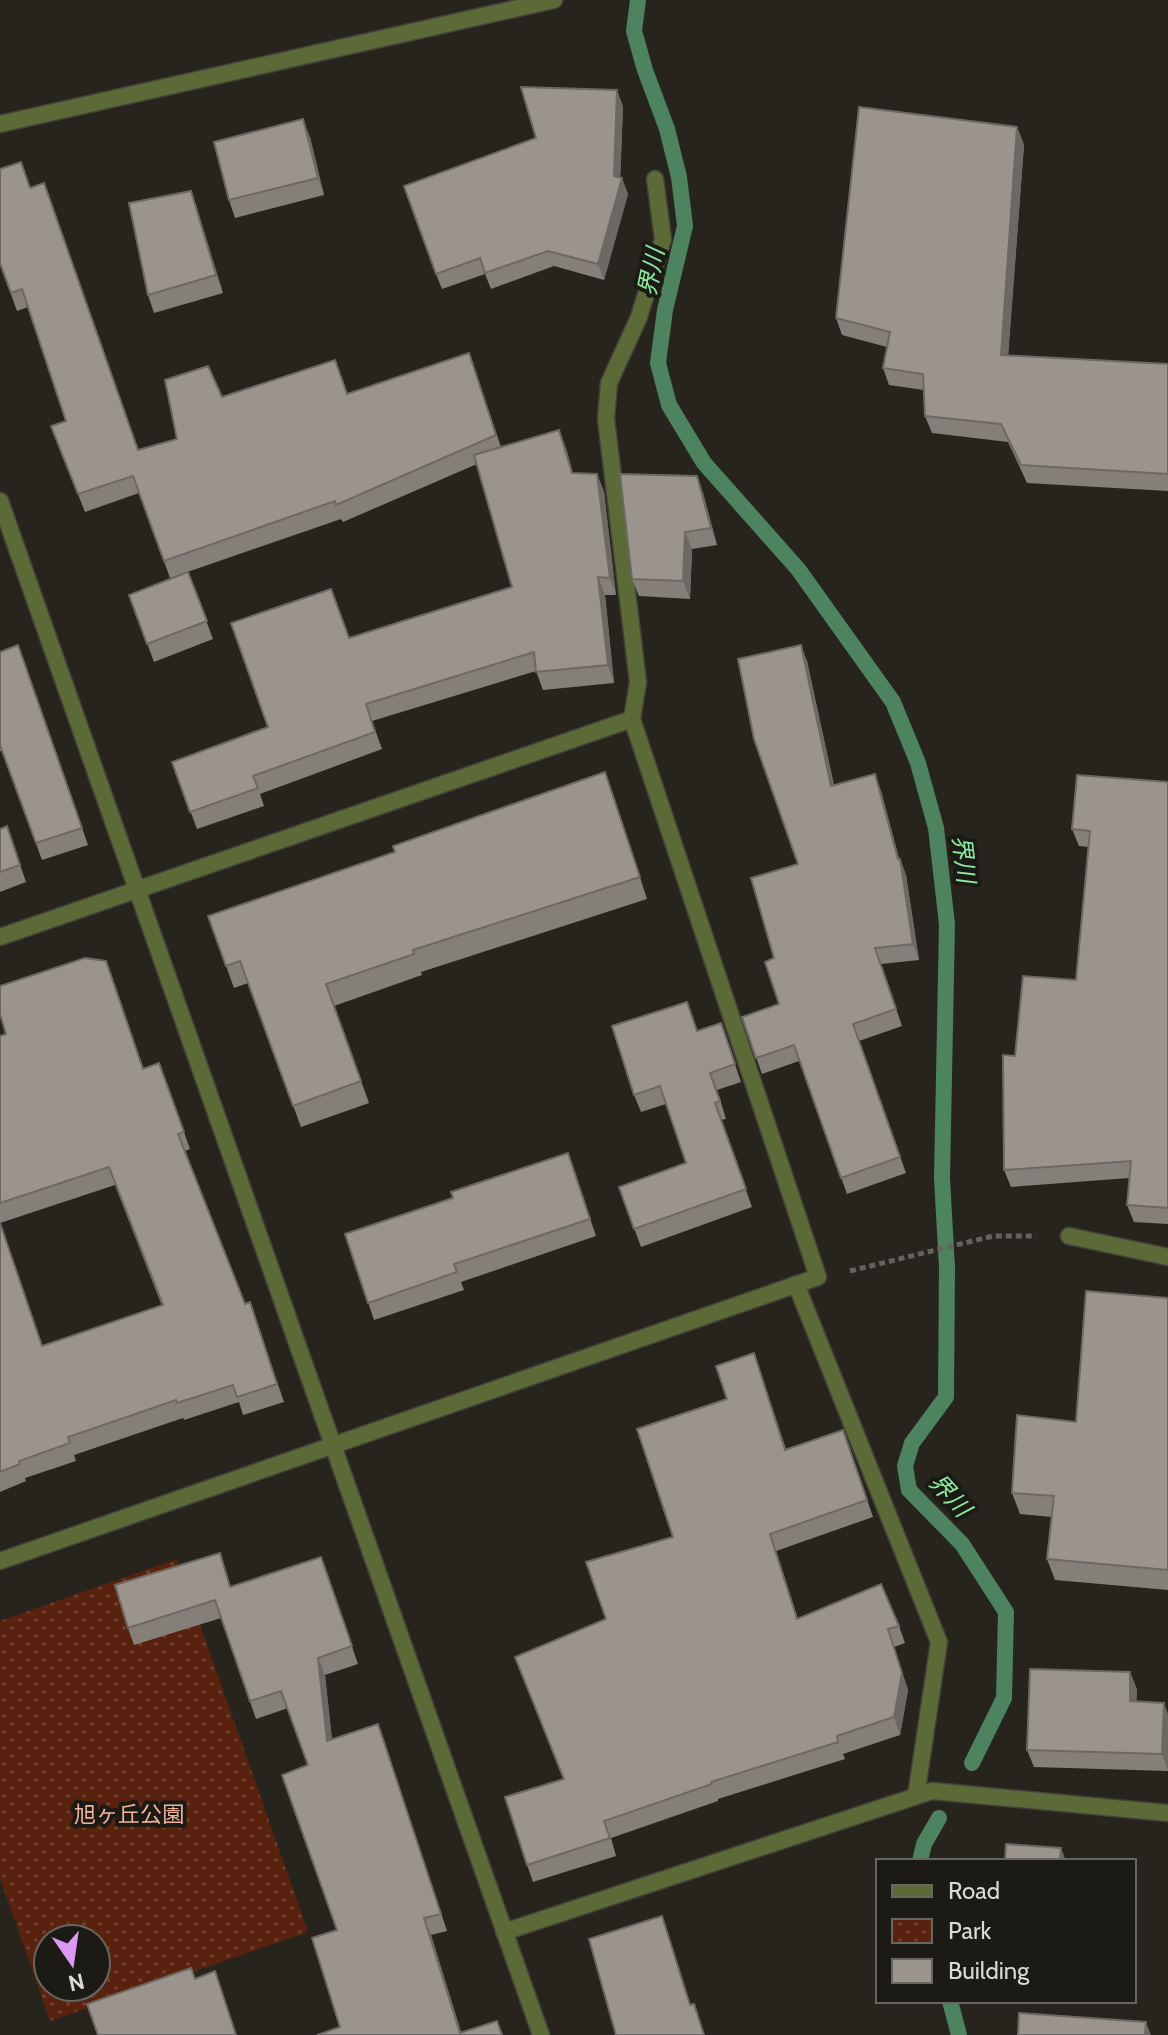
<svg xmlns="http://www.w3.org/2000/svg" width="1168" height="2035" viewBox="0 0 1168 2035" font-family="Cabin,'Noto Sans JP',sans-serif">
  <style>
    .park { fill: url(#park-dots); fill-rule: evenodd }
    .lines { fill: none; stroke-linecap: round; stroke-linejoin: round }
    .stream { stroke: #4e835f; stroke-width: 16 }
    .street-casing { stroke: #43413a; stroke-width: 19 }
    .path { stroke: #65635d; stroke-width: 5; stroke-dasharray: 6 4; stroke-linecap: butt }
    .street { stroke: #5b6a37; stroke-width: 16 }
    .wall { fill: #857f79; fill-rule: evenodd }
    .shaded-wall { fill: #6c6863 }
    .building { fill: #9b948d; stroke: #6c6863; stroke-width: 2 }
    .labels { text-anchor: middle; dominant-baseline: central; stroke-width: 8; stroke-linejoin: round; paint-order: stroke }
    .park-label { font-size: 22px; fill: #f3b29c; stroke: #1c1a14 }
    .water-label { font-size: 24px; font-style: italic; fill: #8ceba2; stroke: #1c1a14 }
  </style>
  <defs>
    <pattern id="park-dots" width="8" height="8" patternUnits="userSpaceOnUse" patternTransform="scale(2)"><rect width="8" height="8" fill="#58220f"/><path d="M2 2h.1M6 6h.1" fill="none" stroke="#6f4231" stroke-width="1.8" stroke-linecap="round"/></pattern>
  </defs>
  <rect width="100%" height="100%" fill="#26241d"/>
  <path class="park" d="M177,1559l131,373 -258,89 -50,-143v-257zM48,1939h48v48h-48z"/>
  <g class="lines">
    <path class="stream" d="M638,0l-4,31 11,39 22,59 12,48 6,49 -20,84 -7,53 11,42 35,58 94,106 95,133 25,61 18,65 11,96 -5,254 5,90 -1,129 -34,46 -7,23 4,24 53,54 44,68 -2,86 -32,65
      M920,1861l4,-17 15,-26
      M950,2001l9,34"/>
    <defs>
      <path id="street" d="M0,124l554,-124
        M0,501l541,1534
        M632,719l6,-37 -32,-263 3,-36 30,-66 24,-78 -8,-60
        M0,937l632,-218 186,558 -818,284
        M1069,1236l99,21
        M796,1284l143,358 -23,154
        M504,1932l428,-141 236,22"/>
    </defs>
    <use href="#street" class="street-casing"/>
    <path class="path" d="M850,1271l143,-35h43"/>
    <use href="#street" class="street"/>
  </g>
  <path class="wall" d="M623,106l-3,72 8,16 -24,86 -50,-14 -63,23 -6,-15 -43,15 -6,-15z
    M1017,127l7,18 -16,210 160,9v127l-141,-8 -19,-41 -76,-9 -7,-17 -1,-26 -35,-5 -6,-17 4,-21 -45,-12 -6,-17z
    M310,137l14,58 -89,23 -6,-18z
    M30,188l108,262 39,-11 45,-42 125,-3 122,-41 32,94 65,1 7,26h24l7,18 12,103h-11l9,88 -71,7 -7,-19 -164,50 10,28 -122,45 4,12 -67,23 -25,-67 96,-35 81,-89 163,-51 -35,-123 -134,58 -2,-3 -171,59 -31,-85 -54,19 -27,-68 8,-23 -38,-114 -11,4 -17,-48z
    M191,191l32,102 -69,20 -6,-18z
    M697,476l6,17 14,52 -25,4 -2,50 -51,-3 -7,-17z
    M188,572l25,67 -59,23 -25,-67z
    M18,645l70,200 -46,15 -40,-109h-2v-99z
    M807,661l27,124 47,6 18,68h1l6,16 13,85 -38,4 21,62 -43,15 47,132 -59,21 -48,-133 -37,13 -20,-57 37,-13 -5,-46 24,-94z
    M1168,782v442l-34,-2 -7,-17 2,-27 -118,9 -7,-17 11,-114 61,-76 13,-133 -10,-1 -7,-17z
    M613,794l34,105 -226,73 1,3 -88,31 35,97 -68,24 -53,-144 -14,5 -26,-72z
    M7,826l19,56 -26,10v-63z
    M721,1023l20,59 -24,8 9,29 -5,1 31,87 -111,40 -22,-60 67,-24 -20,-59 -25,8 -7,-17 64,-64z
    M0,1036l144,33 15,-6 31,86 -5,2 60,153 5,-2 34,100 -41,13 -4,-13 -55,18 -1,-2 -109,37 2,6 -51,17 1,3 -26,11zM115,1185l47,121 -120,40 -42,-123z
    M568,1153l28,83 -135,46 3,8 -90,30 -29,-86 108,-36z
    M1168,1298v292l-113,-10 -8,-21 5,-42 -32,-3 -8,-21 64,-71z
    M760,1371l26,78 57,-19 30,87 -97,34 22,68 101,7 6,17 -11,4 14,43 -8,45 -57,19 2,5 -127,40v2l-107,37 5,18 -83,26 -6,-17 36,-86 -48,-122 91,-38 67,-82 54,-138z
    M321,1557l37,107 -33,11 7,65 52,1 63,190 -16,4 30,97 36,-11 5,14h-185l23,-8 -3,-97 -29,-165 -20,-57 -32,11 -35,-101 -87,27 -6,-17 103,-42z
    M1130,1672l7,18 -1,12 32,12v57l-134,-4 -7,-17z"/>
  <path class="shaded-wall" d="M617,90l6,16 -3,83 2,-11 6,16 -24,86 -6,-16 16,-88z
    M303,119l7,18 14,58 -6,-17z
    M1017,127l7,18 -17,227 -6,-17z
    M191,191l6,17 26,85 -7,-18z
    M559,430l7,18 12,43 -6,-18z
    M597,474l7,18 12,103 -6,-17z
    M697,476l6,17 14,52 -6,-17z
    M685,532l7,17 -2,50 -7,-18z
    M598,577l7,18 9,88 -6,-18z
    M801,645l6,16 30,141 -6,-16z
    M875,774l6,17 21,78 -2,-10 6,16 13,85 -6,-16 -15,-85z
    M770,1534l6,17 27,86 -6,-18z
    M888,1629l20,61 -8,45 -6,-18z
    M318,1658l7,17 9,83 -7,-17z
    M1130,1672l7,18 -1,29 -6,-18z
    M1164,1703l4,11v57l-6,-17z
    M1061,1848l5,13h-6z
    M424,1918l7,17 31,100h-1z
    M1146,2022l5,13h-6z"/>
  <path class="building" d="M521,87l96,3 -3,86 8,2 -24,86 -50,-13 -63,22 -5,-15 -44,16 -32,-88 132,-48z
    M859,107l158,20 -16,228 167,9v110l-147,-9 -20,-41 -76,-8 -2,-42 -40,-6 7,-36 -54,-14z
    M303,119l15,59 -89,22 -15,-58z
    M21,162l9,26 14,-5 94,267 39,-11 -12,-59 43,-14 14,31 113,-37 12,34 122,-41 27,82 -160,70 -1,-4 -171,60 -31,-85 -55,18 -27,-68 15,-5 -44,-132 -11,4 -11,-30v-94z
    M191,191l25,84 -68,20 -19,-92z
    M559,430l13,43 25,1 13,104 -12,-1 10,88 -72,7 -2,-20 -168,52 9,28 -122,44 5,12 -68,24 -18,-50 96,-35 -37,-104 100,-34 18,49 163,-51 -38,-132z
    M620,474l77,2 14,52 -26,4 -2,49 -51,-2z
    M188,572l19,49 -60,23 -18,-49z
    M18,645l64,183 -46,15 -36,-98v-93z
    M801,645l30,141 44,-12 23,85h2l13,85 -38,4 21,61 -43,15 47,133 -59,21 -47,-133 -38,13 -14,-41 37,-13 -14,-42 9,-4 -23,-80 47,-14 -44,-125 -16,-80z
    M605,772l35,105 -227,73 1,4 -88,30 35,97 -68,25 -53,-145 -14,5 -18,-50 187,-64 -2,-6z
    M1077,775l91,7v426l-41,-3 4,-44 -127,9 -1,-115 12,1 8,-80 53,4 14,-149 -18,-2z
    M7,826l13,39 -20,7v-43z
    M85,958l21,3 37,108 16,-6 25,69 -6,2 67,170 5,-2 27,82 -40,13 -4,-12 -56,18 -1,-3 -108,37 2,6 -51,18 1,3 -20,8v-249l42,123 121,-41 -54,-138 -109,36v-167l6,-2 -6,-20v-28z
    M687,1002l10,29 24,-8 14,41 -25,9 10,28 -5,2 31,86 -112,40 -15,-42 67,-24 -26,-77 -26,9 -22,-69z
    M568,1153l22,66 -136,45 3,8 -89,31 -23,-69 108,-36 -2,-6z
    M1086,1291l82,7v272l-121,-11 7,-63 -42,-3 5,-78 59,7z
    M754,1353l31,97 58,-20 24,70 -97,34 27,85 84,-35 18,42 -11,3 14,44 -8,44 -57,19 1,6 -127,40 1,2 -108,37 6,17 -83,27 -22,-68 59,-18 -49,-122 91,-38 -20,-57 87,-25 -36,-108 90,-30 -11,-33z
    M220,1553l10,34 91,-30 31,89 -34,12 9,83 51,-17 63,190 -17,4 36,115 37,-12 5,14h-185l23,-8 -28,-89 25,-8 -55,-155 26,-10 -27,-74 -31,10 -35,-101 -87,28 -13,-43z
    M1030,1669l100,3v29l34,2 -2,51 -135,-4z
    M1006,1844l55,4 -1,13h-55z
    M662,1916l28,89 4,-1 10,31h-88l-27,-96z
    M191,1968l4,11 20,-8 21,64h-138l-11,-31z
    M1019,2013l127,9 -1,13h-127z"/>
  <g class="labels">
    <g class="park-label">
      <text x="129" y="1814">旭ヶ丘公園</text>
    </g>
    <g class="water-label">
      <text transform="translate(651 272) rotate(-79)">界川</text>
      <text transform="translate(964 859) rotate(83)">界川</text>
      <text transform="translate(950 1495) rotate(48)">界川</text>
    </g>
  </g>
  <rect x="876" y="1859" width="260" height="144" fill="#1c1a14" stroke="#686661" stroke-width="2"/>
  <rect x="892" y="1885" width="40" height="12" fill="#5b6a37" stroke="#686661" stroke-width="2"/>
  <text x="948" y="1899" font-size="24" fill="#dad9d4">Road</text>
  <rect x="892" y="1919" width="40" height="24" fill="url(#park-dots)" stroke="#686661" stroke-width="2"/>
  <text x="948" y="1939" font-size="24" fill="#dad9d4">Park</text>
  <rect x="892" y="1959" width="40" height="24" fill="#9b948d" stroke="#686661" stroke-width="2"/>
  <text x="948" y="1979" font-size="24" fill="#dad9d4">Building</text>
  <g transform="translate(72 1963) rotate(167)"><circle r="38" fill="#1c1a14" stroke="#686661" stroke-width="2"/>
  <path d="M0-6L14 30L0 20L-14 30Z" fill="#dc99f4"/>
  <text y="-12" font-size="22" font-weight="bold" text-anchor="middle" fill="#dad9d4">N</text>
  </g>
</svg>
